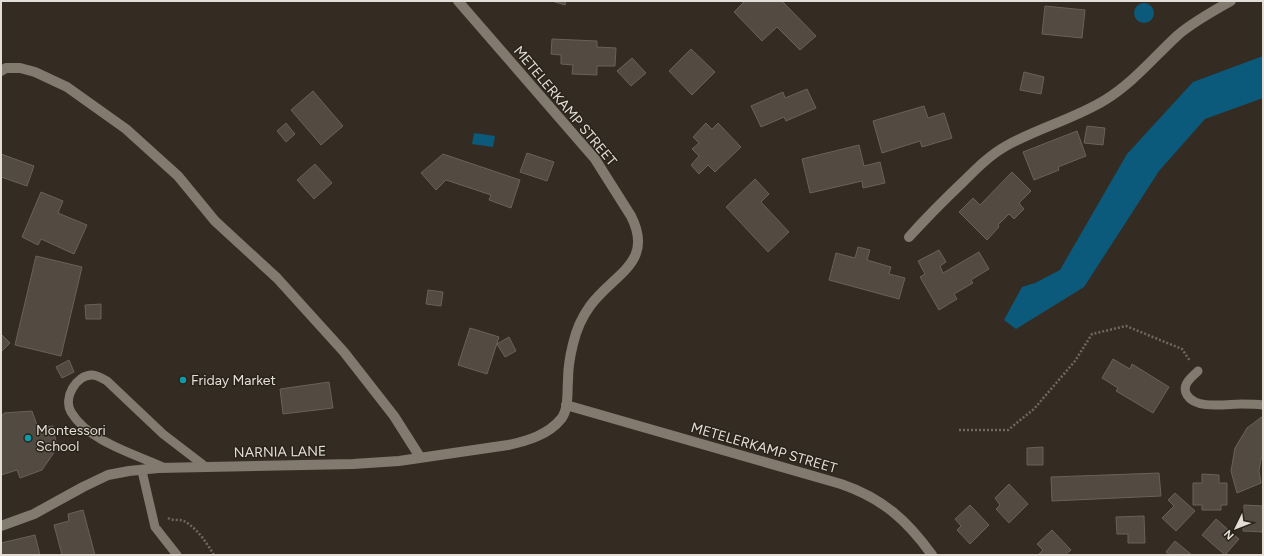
<svg xmlns="http://www.w3.org/2000/svg" width="1264" height="556" viewBox="0 0 1264 556" font-family="Figtree,sans-serif">
  <style>
    .water { fill: #0b597b }
    .building { fill: #534b41; stroke: #6a6258 }
    .lines { fill: none; stroke-linecap: round; stroke-linejoin: round }
    .path { stroke: #706961; stroke-width: 2.5; stroke-dasharray: 2 2; stroke-linecap: butt }
    .lane { stroke: #82796f; stroke-width: 9 }
    .street { stroke: #82796f; stroke-width: 10 }
    .culture-dot { fill: #0f9aa8; stroke: #2a231a; stroke-width: 1.5 }
    .labels { text-anchor: middle; dominant-baseline: central; stroke-width: 3; stroke-linejoin: round; paint-order: stroke }
    .street-label { font-size: 14px; fill: #e3ded8; stroke: #2a231a }
    .poi-label { font-size: 14px; fill: #e3ded8; stroke: #2a231a; text-anchor: start }
  </style>
  <rect width="100%" height="100%" fill="#342c23"/>
  <path class="water" d="M1134 13a10 10 0 1 1 20 0a10 10 0 1 1-20 0Z
    M1263,56v42l-58,21 -46,52 -75,116 -68,42 -12,-9 18,-33 13,-4 25,-13 67,-116 66,-72z
    M474,133l21,3 -2,11 -21,-3z"/>
  <path class="building" d="M552,1h14l-1,4z
    M745,1h37l34,35 -16,14 -23,-23 -15,14 -28,-29z
    M1045,6l40,4 -3,28 -40,-4z
    M552,39l45,2v6l19,1 -1,18h-18v9l-25,-1 1,-9 -12,-1v-9l-10,-1z
    M691,49l24,23 -23,23 -23,-24z
    M632,58l14,15 -15,13 -14,-15z
    M1024,72l20,5 -3,17 -21,-4z
    M807,89l9,19 -30,13 -2,-4 -23,10 -10,-21 32,-14 2,6z
    M313,91l30,35 -22,19 -30,-35z
    M924,106l4,12 16,-5 8,25 -30,9 -2,-6 -38,12 -9,-32z
    M286,123l9,11 -9,8 -9,-11z
    M706,123l6,6 6,-6 23,24 -26,25 -7,-7 -9,9 -8,-9 8,-9 -7,-7 7,-6 -6,-6z
    M1087,126l18,2 -2,17 -19,-2z
    M1077,131l9,25 -28,11 1,3 -25,10 -11,-28z
    M859,145l5,21 16,-4 5,21 -22,5 -1,-7 -52,12 -8,-34z
    M527,153l27,9 -7,19 -27,-9z
    M1,154l33,12 -7,20 -26,-9z
    M443,154l77,26 -9,28 -22,-8 2,-5 -45,-15 -10,10 -15,-17z
    M315,164l17,19 -18,16 -17,-19z
    M1012,172l19,19 -12,12 5,6 -10,10 -5,-5 -11,11 1,2 -12,13 -28,-28 14,-14 7,7z
    M755,179l14,15 -8,8 28,30 -21,20 -42,-45z
    M41,192l22,9 -5,12 29,12 -13,29 -33,-15 -3,6 -16,-8z
    M858,247l12,3 -3,10 24,7 -2,7 16,4 -6,21 -70,-19 7,-27 19,5z
    M939,250l7,12 -6,4 3,7 36,-21 10,17 -18,11 2,3 -19,11 3,5 -18,11 -19,-33 5,-3 -7,-13z
    M36,256l46,11 -21,89 -46,-11z
    M428,290l15,2 -2,14 -15,-2z
    M101,304v15h-15l-1,-14z
    M470,328l29,9 -12,37 -29,-9z
    M1,334l9,9 -9,9z
    M509,337l7,14 -11,6 -8,-13z
    M1113,359l17,10 2,-5 37,23 -16,26 -37,-22 2,-3 -16,-10z
    M69,360l5,12 -12,6 -6,-11z
    M329,382l4,26 -50,6 -3,-25z
    M32,411l6,17 15,-2 4,22 -15,22 -22,8 -3,-8 -16,5v-58l3,-4z
    M1263,416v40l-2,3 -2,12 2,12 -24,10 -6,-22 4,-23 12,-20z
    M1043,447v18h-16v-17z
    M1159,473l2,23 -109,5 -1,-24z
    M1202,474l17,1v8h8v22h-6v5h-19v-5h-9v-22h9z
    M1009,484l19,20 -19,19 -13,-14 4,-4 -5,-7z
    M1175,493l20,18 -19,20 -14,-13 12,-12 -6,-6z
    M970,505l19,20 -19,19 -13,-14 4,-4 -6,-7z
    M1244,505l19,1v26l-20,-1z
    M83,510l12,45h-33l-8,-30 15,-4 -1,-7z
    M1144,516l1,27h-17v-9h-11l-1,-17z
    M1216,519l23,20 -14,16 -23,-20z
    M1052,530l19,20 -6,5h-27l5,-5 -6,-6z
    M35,535l5,20h-39v-12z
    M1175,541l17,14h-22l-4,-3z"/>
  <g class="lines">
    <path class="path" d="M959,430h49l26,-21 41,-48 17,-27 34,-8 56,23 8,12
      M168,518c5,3 11,1 16,3 13,7 22,21 30,34"/>
    <path class="lane" d="M1198,371c-7,7 -17,14 -11,24 9,15 40,9 54,9 7,0 15,0 22,1
      M165,468c-30,-14 -76,-26 -94,-56 -8,-14 5,-37 21,-37 5,0 10,3 15,6l56,53 43,33
      M142,471l13,56 22,28"/>
    <path class="street" d="M1,71l5,-3h14l15,4 32,15 59,42 52,47 37,45 62,57 67,74 50,64 26,41
      M909,237c18,-20 36,-38 55,-56 13,-13 26,-26 42,-35 32,-18 68,-27 99,-46 28,-17 49,-43 73,-65 15,-13 35,-24 53,-34
      M566,405l275,79c41,14 66,36 91,71
      M1,526l33,-12 49,-27 25,-12 21,-4 29,-3 195,-4 46,-3 109,-16c19,-4 40,-10 53,-26 8,-10 6,-27 7,-39 0,-12 2,-24 5,-36 3,-13 9,-27 17,-38 23,-32 65,-43 41,-90l-36,-57 -137,-158"/>
  </g>
  <g class="culture-dot">
    <circle cx="183" cy="380" r="4"/>
    <circle cx="28" cy="438" r="4"/>
  </g>
  <g class="labels">
    <g class="street-label">
      <text transform="translate(565 106) rotate(50)">METELERKAMP STREET</text>
      <text transform="translate(764 448) rotate(16)">METELERKAMP STREET</text>
      <text transform="translate(280 452) rotate(-1)">NARNIA LANE</text>
    </g>
    <g class="poi-label">
      <text x="191" y="380">Friday Market</text>
      <text x="36" y="430">Montessori<tspan x="36" dy="16">School</tspan></text>
    </g>
  </g>
  <rect width="1264" height="556" fill="none" stroke="#e3ded8" stroke-width="4"/>
  <g transform="translate(1236 528) rotate(227)" stroke="#2a231a" stroke-width="3" paint-order="stroke">
  <path d="M0-3L7 15L0 10L-7 15Z" fill="#e3ded8"/>
  <text y="-6" font-size="11" font-weight="bold" text-anchor="middle" fill="#e3ded8">N</text>
  </g>
</svg>
